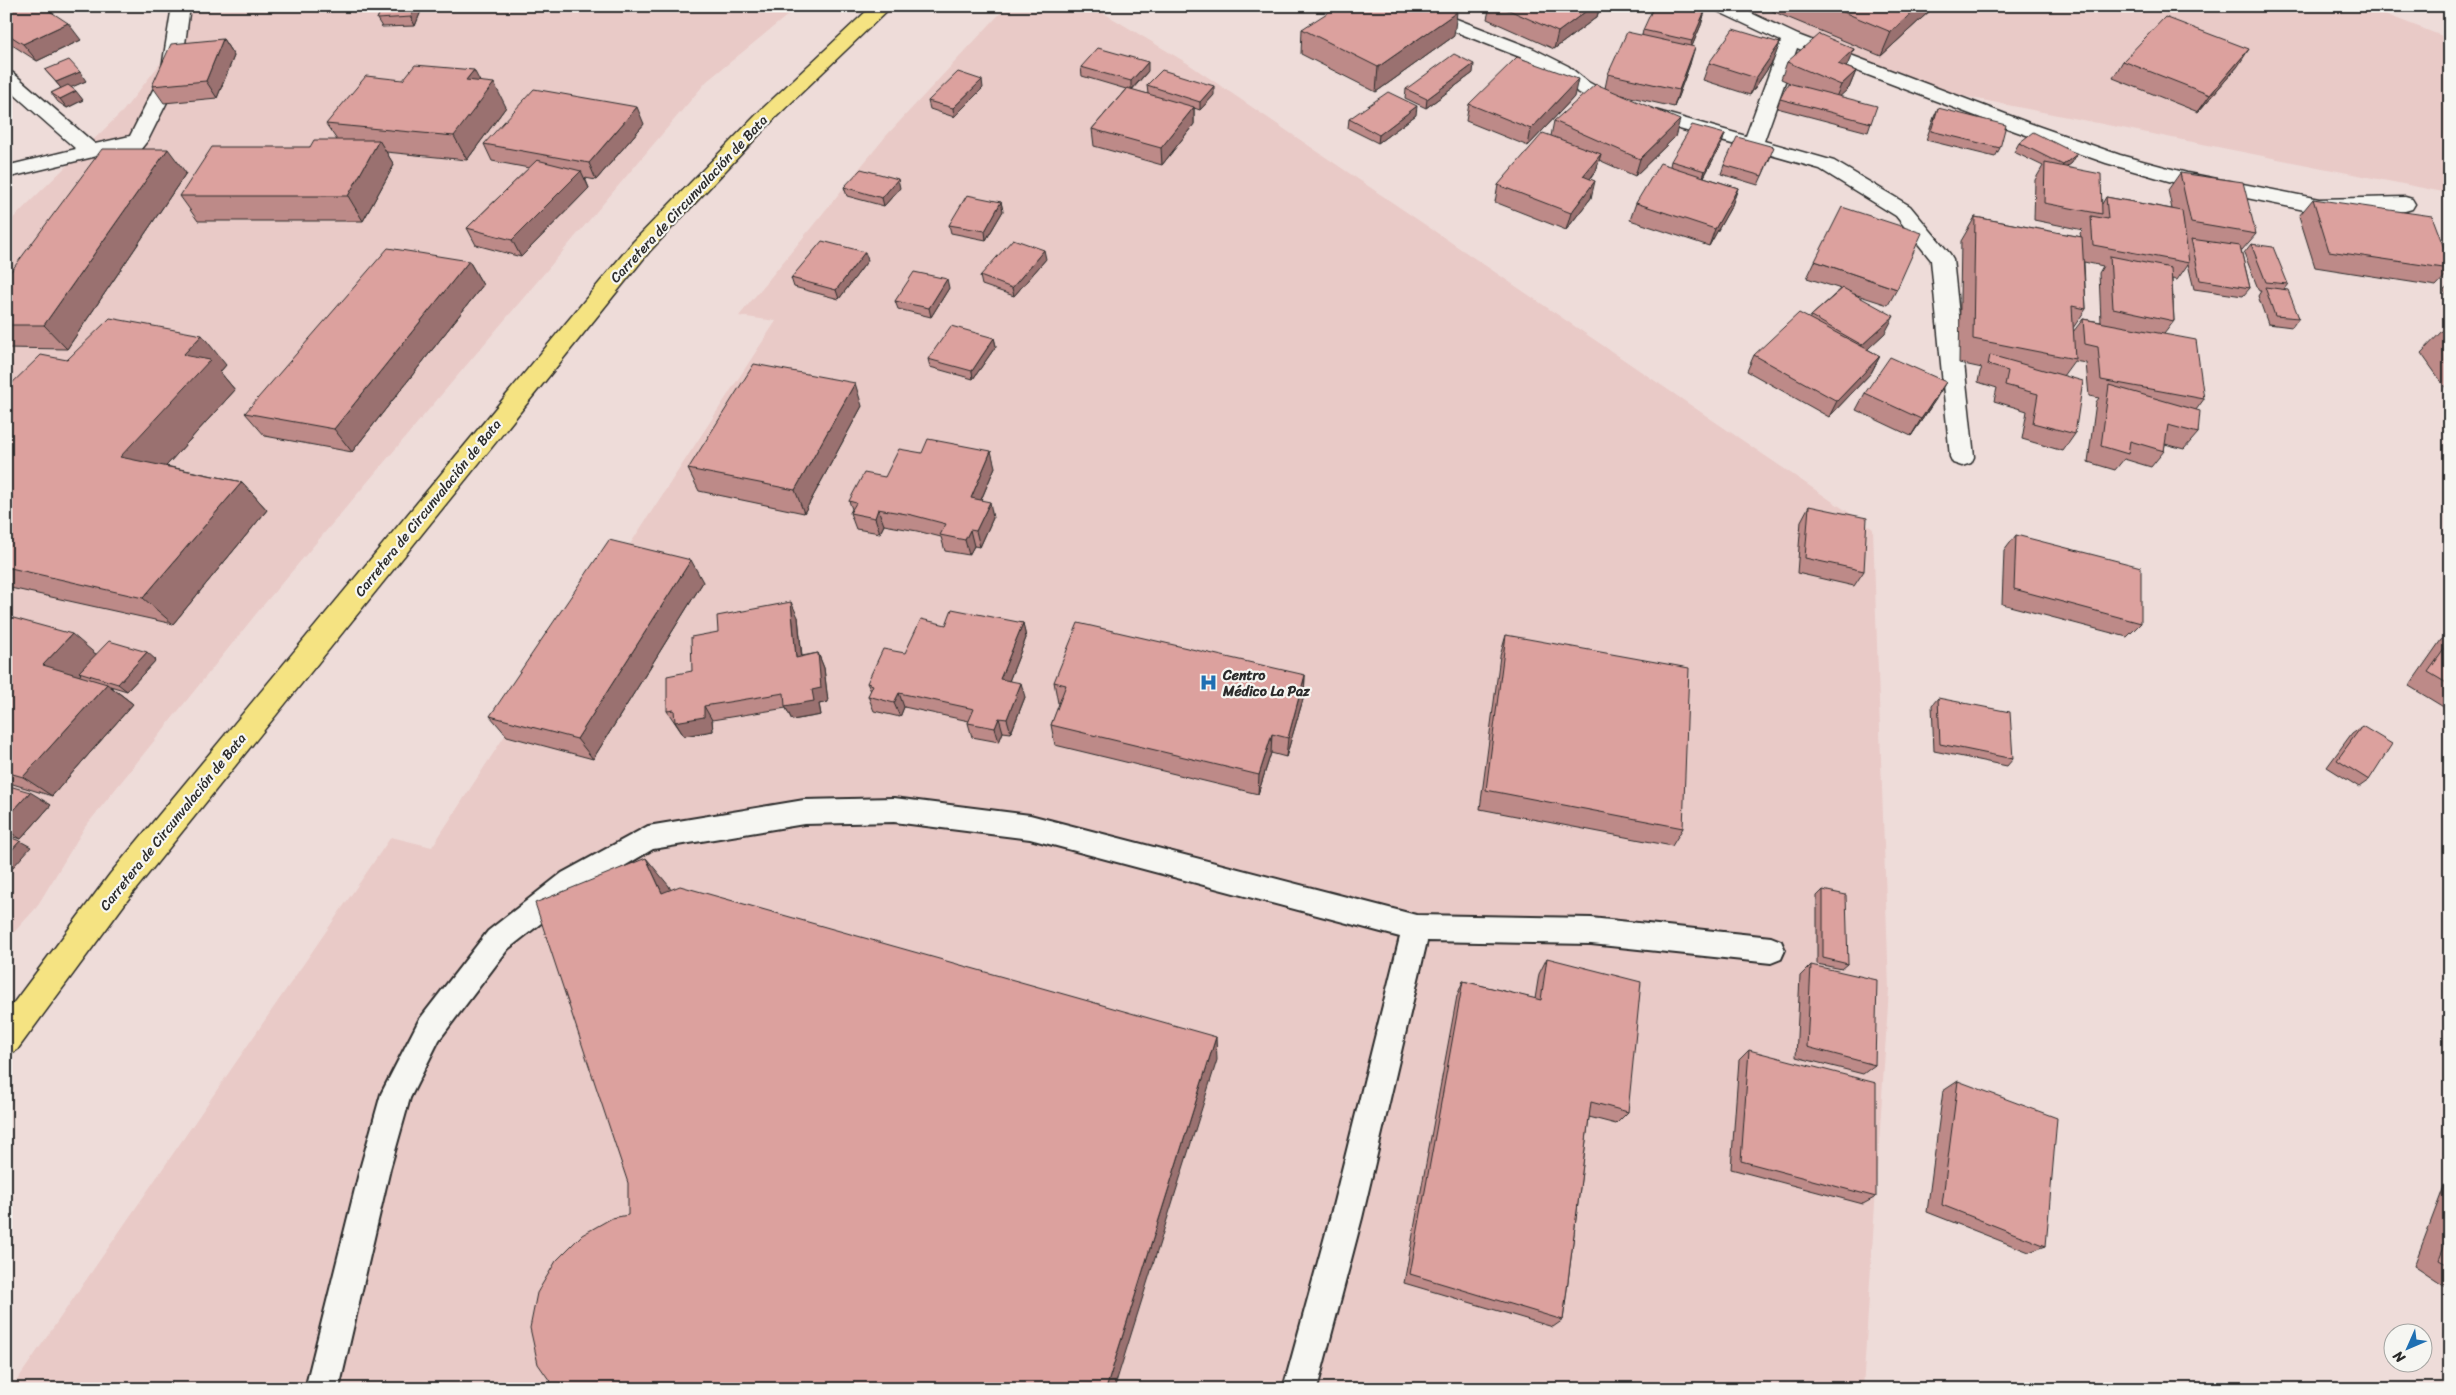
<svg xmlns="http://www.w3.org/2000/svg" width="2456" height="1395" viewBox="0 0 2456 1395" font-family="Sriracha,sans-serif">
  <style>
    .built { fill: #e9cac7 }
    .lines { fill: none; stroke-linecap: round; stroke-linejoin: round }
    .service-casing { stroke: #2b2b2b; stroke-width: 4 }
    .minor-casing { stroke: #2b2b2b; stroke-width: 3 }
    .primary-casing { stroke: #2b2b2b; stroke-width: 3 }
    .service { fill: #f6f6f2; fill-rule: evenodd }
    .minor { fill: #f6f6f2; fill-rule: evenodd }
    .primary { fill: #f5e382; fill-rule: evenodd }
    .wall { fill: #bd8a88; stroke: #2b2b2b; fill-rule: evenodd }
    .shaded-wall { fill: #9a716f; stroke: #2b2b2b }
    .building { fill: #dca19e; stroke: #2b2b2b }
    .labels { text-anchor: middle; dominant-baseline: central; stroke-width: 4.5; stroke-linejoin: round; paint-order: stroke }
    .street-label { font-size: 14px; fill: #2b2b2b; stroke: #f6f6f2 }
    .poi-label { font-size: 14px; font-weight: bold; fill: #2b2b2b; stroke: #f6f6f2; text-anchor: start }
  </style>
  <rect width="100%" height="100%" fill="#eedcd9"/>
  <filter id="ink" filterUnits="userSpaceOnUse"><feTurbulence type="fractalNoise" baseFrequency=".02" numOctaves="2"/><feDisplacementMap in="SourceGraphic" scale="10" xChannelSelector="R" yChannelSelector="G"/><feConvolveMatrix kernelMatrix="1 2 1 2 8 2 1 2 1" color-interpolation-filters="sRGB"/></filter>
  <g filter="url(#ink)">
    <path class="built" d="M173,6h626l-92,75 -447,528 -175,218 -49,81 -30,33v-716l117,-114 40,-51z
      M1007,6h85l95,57 686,466 16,460 -26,400h-1852l380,-552 41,10 344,-526 -37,-5 147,-180z
      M1731,6h633l86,33v138l-7,15 -511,-102z"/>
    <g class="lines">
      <defs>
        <path id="service" d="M894,798l136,17 386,100 175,3 180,19 10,4 4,9 -4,9 -10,4 -180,-19 -164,-3 -65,277 -45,171h-34l47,-171 70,-281 -370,-98 -136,-17 -90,2 -151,25 -71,42 -74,58 -69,91 -29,58 -20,71 -51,220h-34l55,-220 21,-75 38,-74 69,-89 74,-58 86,-47 156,-26z"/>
        <path id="minor" d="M172,6h18l-9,68 -33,66 -34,43 -7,1 -7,-1 -3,-5 21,-27 -112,27v-12l70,-17 -70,-62v-16l7,2 82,71 35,-8 31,-62z
          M1397,6h26l111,43 34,17 20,16 35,19 123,35 35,-95 -66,-31 -3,-4h24l62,29 231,88 91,32 67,18 132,26 86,-2 7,2 3,5 -3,5 -7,2 -86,2 -140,-29 -73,-21 -91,-32 -218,-83 -33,93 70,20 76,45 40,48 3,5 21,198 -3,6 -9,3 -9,-3 -3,-6 -19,-197 -35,-44 -76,-47 -211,-60 -35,-19 -20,-16 -34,-17 -120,-47z"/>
        <path id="primary" d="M872,6h20l-117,112 -126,134 -517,642 -115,156 -11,5v-42l104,-139 523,-632 128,-132z"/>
      </defs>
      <use href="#service" class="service-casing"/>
      <use href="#minor" class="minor-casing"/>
      <use href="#primary" class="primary-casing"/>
      <use href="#service" class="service"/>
      <use href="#minor" class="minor"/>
      <use href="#primary" class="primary"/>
    </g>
    <path class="wall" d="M6,6l75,34 -44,21 -31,-20z
      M383,6h40l-8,20 -33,1 -5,-8z
      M1490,6h110l-3,11 -43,32 -67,-30z
      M1773,6h162l-54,50 -109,-45z
      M1706,8l-5,17 -9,21 -2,18 -16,43 -52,-12 53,42 -40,39 -36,-16 -3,11 -6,8 1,19 -25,32 -71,-28 3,-17 53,-49 3,-15 51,-33 3,-14 34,-38 1,-6z
      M1302,29l152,7 -78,56 -75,-38z
      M223,39l11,17 -17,42 -53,5 -12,-17z
      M1854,49l-8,18 10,4 -7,17 -9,8 31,27 -3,9 -91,-24 3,-9 10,-16 -9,-4 6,-17z
      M1773,61l-23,34 -47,-15 6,-17z
      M2123,61l115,5 -40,46 -85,-34z
      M1081,67l67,4 -16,19 16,4 -1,-9 67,10 -14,15 -6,-2v16l-32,41 -68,-19 -2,-17 34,-40 -44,-13z
      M45,70l41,11 -15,6 12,13 -16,8 -9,-6 -7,-9 10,-5z
      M1473,73l-47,35 -21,-10 1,-9z
      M403,80l77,2 26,25 -39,53 -81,-8 8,13 -31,56h-165l-18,-25 130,-49 27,-7 -11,-16z
      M983,88l-29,29 -24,-8 -2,-8z
      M1574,97l-46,49 -62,-25 3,-17z
      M1938,108l62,40 -5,9 -69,-17 8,-23z
      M1416,115l-38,28 -30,-15 1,-9z
      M644,124l-48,56 -11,-2 4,10 -68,69 -45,-12 -9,-17 62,-60 -37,-7 -8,-17z
      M1725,134l-3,9 -18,34 34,11 -6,17 -23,41 -79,-26 6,-17 34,-37 1,-5z
      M2019,143l53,20 -6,4 36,37 4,-7 66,12 -4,-19 12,-17 76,61 -14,16h-1l9,38 -7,8 -49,-7 -6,-25 -11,16 -5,-1 2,42 -10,13 40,65 -8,11 2,23 -14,16 -19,-5 -1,7 -13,16 -27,-8 -9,11 -27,-8 8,-60 3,-4 -10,-2 -3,-33 -12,-2 -11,15 12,58 -12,17 -41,-12 5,-28 -33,-10 3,-13 -19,-6 2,-10 2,-4 -23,-5 2,-122 14,-24 106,20 -1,-4 3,-3 -49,-10 1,-40 8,-14 -29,-14zM2084,262l19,4 -4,7 2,49 -18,-3 -10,13v-4l13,-19z
      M1771,156l-13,29 -37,-11 3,-9z
      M186,173l-119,176 -61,-1v-70z
      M844,187l56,1 -16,18 -37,-10z
      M2313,199l137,65v7l-14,15 -121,-19 -16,-51z
      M1001,202l2,9 -17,29 -35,-7 -2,-8z
      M2251,244l37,40 -4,5 15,29 -7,9 -24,-3 -10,-28 3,-5h-2l-15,-38z
      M1046,259l-32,37 -32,-11 -2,-9z
      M868,260l-29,39 -45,-12 -3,-9z
      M469,261l14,24 -131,167 -87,-16 -20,-23z
      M1815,261l82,28 -9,16 -34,-11 31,39 -18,16 13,7 -9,17 -42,44 -82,-46 7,-16 55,-36 2,-3 30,-27 -34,-11z
      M2450,284v19h-2l-4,-13z
      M949,288l-18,29 -33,-8 -3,-8z
      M2444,329h6v65l-29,-41z
      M994,338l2,8 -23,33 -43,-12 -2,-8z
      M67,360l159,5 -6,7 15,18 -69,76 76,16 25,28 -94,114 -167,-37v-198z
      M1865,393l71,6 -25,37 -55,-26z
      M862,406l-58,107 -105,-22 -11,-22z
      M995,467l-14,33 12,18 -13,29 -6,-1 -5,9 -24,-4 -4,-14 -24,-6 -33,-6 -4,8 -24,-4 -6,-16 2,-4 -3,-8 36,-24z
      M1809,506l55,65 -10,15 -57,-13 4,-52z
      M2016,535l125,88 -14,14 -125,-33 2,-53z
      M703,582l-110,177 -86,-23 -17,-20z
      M6,616l90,38 60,6 -29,31 -17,-5 23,18 -81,92 -46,-14z
      M798,617l4,39 16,-3 6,15 4,34 -9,2 2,11 -29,5 -6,-12 -74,12 1,11 -29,5 -17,-25 25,-40 26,-39z
      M1023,623l3,15 -17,43 16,16 -14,36 -8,-1 -4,10 -27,-5 -4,-14 1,-2 -65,-14 -4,10 -26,-6 -6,-15 3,-5 -4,-8 79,-58z
      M2450,634v77l-41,-25 32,-46z
      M1506,635l177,193 -11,18 -192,-37 20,-153z
      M1305,675l-1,21 -18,61 -15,-4 -13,41 -203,-49 -4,-20 9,-22h-2l-4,-21z
      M1938,698l75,61 -6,7 -73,-15 -2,-46z
      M2362,726l7,54 -10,7 -32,-20 25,-34z
      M6,785l45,20 -30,34 -15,-4z
      M1823,890l25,74 -6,5 -25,-5v-68z
      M1547,958l81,154 -12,12 -27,-7 -26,203 -10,7 -149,-44 53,-287 6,-15 72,18 4,-25z
      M1811,965l64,100 -12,9 -67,-17 4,-81z
      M1749,1050l127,147 -13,7 -132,-35 8,-109z
      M1958,1081l88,165 -17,6 -102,-40 16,-121z
      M2450,1183v107l-36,-24 31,-82z"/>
    <path class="shaded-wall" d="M415,6h8l-8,20 -4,-9z
      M1593,6h7l-3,11 -43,32 4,-17z
      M1919,6h16l-54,50 10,-24z
      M1706,8l-5,17 -14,33 5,-17z
      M1457,12l-3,24 -78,56 2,-25z
      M68,23l13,17 -44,21 -14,-17z
      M223,39l11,17 -17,42 -11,-17z
      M1780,43l-7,18 -23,34 6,-17z
      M1695,47l-5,17 -16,43 5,-17z
      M1854,49l-7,17 -16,15 7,-17z
      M2249,49l-11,17 -40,46 12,-17z
      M1148,62v9l-17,19v-9z
      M1474,64l-1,9 -47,35 1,-9z
      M474,70l12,23 8,-10 12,24 -39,53 -13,-24 12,-56z
      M1856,71l-7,17 -15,14 7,-17z
      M80,72l6,9 -23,10 -7,-9z
      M1578,79l-4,18 -46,49 3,-17z
      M982,80l1,8 -29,29 -1,-9z
      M1214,86v9l-14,15v-8z
      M76,91l7,9 -16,8 -7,-9z
      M1417,106l-1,9 -38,28 1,-8z
      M637,107l7,17 -48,56 -7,-17z
      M1194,107v17l-32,41 -1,-17z
      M1680,120l-5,17 -40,39 5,-17z
      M1725,134l-3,9 -20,37 3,-9z
      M379,140l15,25 -31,56 -15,-25z
      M168,149l18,24 -119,176 -23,-24z
      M1601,154l-5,17 -17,22 4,-17z
      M2077,154l-5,9 -14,11 5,-9z
      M581,171l8,17 -68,69 -9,-17z
      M898,179l2,9 -16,18 -2,-8z
      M1595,181l-4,17 -25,32 5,-17z
      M1738,188l-6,17 -23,41 6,-17z
      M1001,202l2,9 -17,29 -1,-9z
      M1044,250l2,9 -32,37 -2,-8z
      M865,252l3,8 -29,39 -3,-9z
      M469,261l14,24 -131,167 -18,-23z
      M947,279l2,9 -18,29 -2,-9z
      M1894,316l-9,17 -31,29 8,-17z
      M202,335l24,30 -6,7 15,18 -87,96 -28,-29 63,-102z
      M994,338l2,8 -23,33 -1,-8z
      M1880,356l-9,17 -42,44 8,-16z
      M1946,382l-10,17 -25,37 10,-17z
      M855,383l7,23 -58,107 -9,-23z
      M991,451l4,16 -20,47 -4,-16z
      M242,482l25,28 -94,114 -30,-26z
      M990,502l3,16 -13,29 -4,-16z
      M878,509l6,16 -4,8 -5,-15z
      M970,530l4,16 -5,9 -4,-15z
      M691,560l12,22 -110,177 -16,-20z
      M791,602l7,15 5,55 -7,-14z
      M1023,623l3,15 -22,56 -4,-15z
      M72,634l26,22 -19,16 2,2 -10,12 -28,-21z
      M147,652l9,8 -29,31 -9,-7z
      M818,653l6,15 4,34 -9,2 2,11 -29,5 -7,-14 27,-16z
      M1305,675l-1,21 -18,61 2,-19z
      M1021,683l4,14 -14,36 -4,-14z
      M107,684l26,20 -81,92 -29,-19z
      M899,693l5,14 -4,10 -6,-14z
      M704,706l8,14 1,11 -29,5 -9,-14z
      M999,718l4,14 -4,10 -4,-14z
      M1272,734l-1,19 -13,41 1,-19z
      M30,792l21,13 -30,34 -15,-9v-11z
      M20,841l11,6 -25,28v-19z
      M646,858l23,28 16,34 -23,-27z
      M1216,1037l1,23 -103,329h-8z"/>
    <path class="building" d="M6,6h36l26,17 -45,21 -17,-11z
      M383,6h32l-4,11 -34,2z
      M1338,6h107l12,6 -79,55 -76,-38z
      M1500,6h93l-35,26z
      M1654,6h43l9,2 -14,33 -49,-11z
      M1829,6h90l-28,26z
      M2165,17l84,32 -39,46 -87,-34z
      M1733,29l47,14 -24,35 -47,-15z
      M1627,32l68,15 -16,43 -71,-16z
      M1819,34l35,15 -16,15 18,7 -15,14 -54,-23z
      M223,39l-17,42 -54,5 19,-42z
      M1098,48l50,14 -17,19 -50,-14z
      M1454,54l20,10 -47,35 -21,-10z
      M1517,57l61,22 -47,50 -62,-25z
      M69,60l11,12 -24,10 -11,-12z
      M415,65l59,5 -8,10 28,3 -40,53 -128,-12 40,-48 37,4z
      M1162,70l52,16 -14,16 -53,-17z
      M958,72l24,8 -29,28 -25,-7z
      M1788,83l89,23 -6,17 -91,-24z
      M1596,84l84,36 -40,39 -86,-38z
      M68,85l8,6 -16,8 -9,-6z
      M1127,88l67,19 -33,41 -69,-19z
      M534,89l103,18 -48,56 -105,-19z
      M1388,92l29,14 -38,29 -30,-16z
      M1938,108l68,17 -6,23 -69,-17z
      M1692,125l33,9 -20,37 -34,-10z
      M2033,132l44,22 -14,11 -44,-22z
      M1543,133l58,21 -18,22 12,5 -24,32 -73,-28z
      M1737,137l37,10 -12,29 -38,-11z
      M314,140h65l-31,56h-168l32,-49h98z
      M102,149h66l-124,176h-38v-47z
      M537,160l44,11 -69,69 -45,-12z
      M1660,163l78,25 -23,41 -79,-26z
      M2045,163l56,11 1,40 -58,-11z
      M861,169l37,10 -16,19 -38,-11z
      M2180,173l63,9 13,52 -65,-11z
      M967,195l34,7 -16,29 -36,-6z
      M2106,197l76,14 7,52 -96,-18 -2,-29 17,3z
      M2313,199l119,17 18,48v5l-121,-18z
      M1842,207l80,26 -25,56 -82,-28z
      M1975,217l107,20 4,72 -14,-3 3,53 -102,-20z
      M1013,239l31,11 -32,38 -32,-12z
      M2191,239l49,7 10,42 -50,-8z
      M822,241l43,11 -29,38 -45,-12z
      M2251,244l22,3 15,37 -22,-2z
      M388,248l81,13 -135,168 -89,-16z
      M2110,256l61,12 3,53 -61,-13z
      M914,272l33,7 -18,29 -34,-7z
      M2265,287l23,3 11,28 -24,-2z
      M1843,288l51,28 -32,29 -51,-29z
      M1799,313l81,43 -43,45 -83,-46z
      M110,318l92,17 -19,20 27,5 -90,97 122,25 -99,116 -137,-31v-178l35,-34 26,5z
      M2083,319l113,21 8,59 -103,-19 -3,-33 -13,-3z
      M951,326l43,12 -22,33 -44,-12z
      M2444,329h6v8z
      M1990,355l93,26 -8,53 -42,-11 5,-29 -33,-9 3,-14 -20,-6z
      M1890,357l56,25 -25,37 -56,-26z
      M754,364l101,19 -60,107 -107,-21z
      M2109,385l91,26 -2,22 -30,-8 -4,26 -34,-10 -2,13 -27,-8z
      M928,439l63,12 -20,47 19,4 -14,29 -6,-1 -5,10 -25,-5 6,-11 -34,-9 -34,-6 -3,9 -25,-5 6,-10 -7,-2 15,-28 21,4 14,-28 23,4z
      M1809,506l58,12 -3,53 -59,-13z
      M2016,535l125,32v56l-127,-34z
      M609,540l82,20 -114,179 -87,-23z
      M791,602l5,56 22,-5 3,35 -9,2 2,11 -29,5 -1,-13 -80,13v11l-29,5 -1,-12 -7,1v-35l25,-5 -1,-34 27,-5 -1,-16z
      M952,609l71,14 -23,56 21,4 -14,36 -8,-1 -4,10 -27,-5 6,-14 -75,-16 -5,10 -26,-7 5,-11 -6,-2 16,-34 22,4 16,-34 25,6z
      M6,616l66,18 -29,31 64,19 -84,93 -17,-5z
      M1078,623l227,52 -17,63 -16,-4 -13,41 -208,-50 15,-40 -12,-3z
      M1506,635l183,33 -6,160 -197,-38z
      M109,641l38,11 -29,32 -39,-12z
      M2450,641v44l-22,-13z
      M1938,698l72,14 3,47 -73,-15z
      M2362,726l30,18 -23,36 -32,-20z
      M6,785l24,7 -24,27z
      M6,836l14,5 -14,15z
      M646,858l16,35 18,-7 536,151 -110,352h-548l-4,-2 -16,-23 -8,-36 7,-35 19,-32 26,-26 30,-17 16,-3v-32l-93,-280z
      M1823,890l23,5 2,69 -25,-6z
      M1547,958l94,24 -13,130 -37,-10 -28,218 -153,-46 53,-293 78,19z
      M1811,965l66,15 -2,85 -68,-18z
      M1749,1050l127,33v114l-135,-36z
      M1958,1081l99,37 -11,128 -104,-41z
      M2450,1232v34l-11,-6z"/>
  </g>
  <defs>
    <symbol id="hospital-bare" viewBox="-9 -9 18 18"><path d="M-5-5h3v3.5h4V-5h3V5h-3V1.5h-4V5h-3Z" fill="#1f6fb2" stroke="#f6f6f2" stroke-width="2.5" paint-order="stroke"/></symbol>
  </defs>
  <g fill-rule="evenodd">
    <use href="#hospital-bare" x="1196" y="670" width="25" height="25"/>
  </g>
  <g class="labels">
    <g class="street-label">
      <text transform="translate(689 199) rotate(-47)">Carretera de Circunvalación de Bata</text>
      <text transform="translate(428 508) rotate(-51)">Carretera de Circunvalación de Bata</text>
      <text transform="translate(173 822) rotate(-51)">Carretera de Circunvalación de Bata</text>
    </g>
    <g class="poi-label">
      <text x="1223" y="675">Centro<tspan x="1223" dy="16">Médico La Paz</tspan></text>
    </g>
  </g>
  <rect width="2456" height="1395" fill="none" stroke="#f6f6f2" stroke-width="25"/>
  <rect x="12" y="12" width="2431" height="1370" fill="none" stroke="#2b2b2b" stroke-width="2" filter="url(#ink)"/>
  <g transform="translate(2408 1348) rotate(225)"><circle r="24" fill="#f6f6f2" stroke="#a5a5a2"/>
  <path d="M0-4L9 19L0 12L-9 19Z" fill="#1f6fb2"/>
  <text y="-8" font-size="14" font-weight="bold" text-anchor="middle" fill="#2b2b2b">N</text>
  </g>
</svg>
